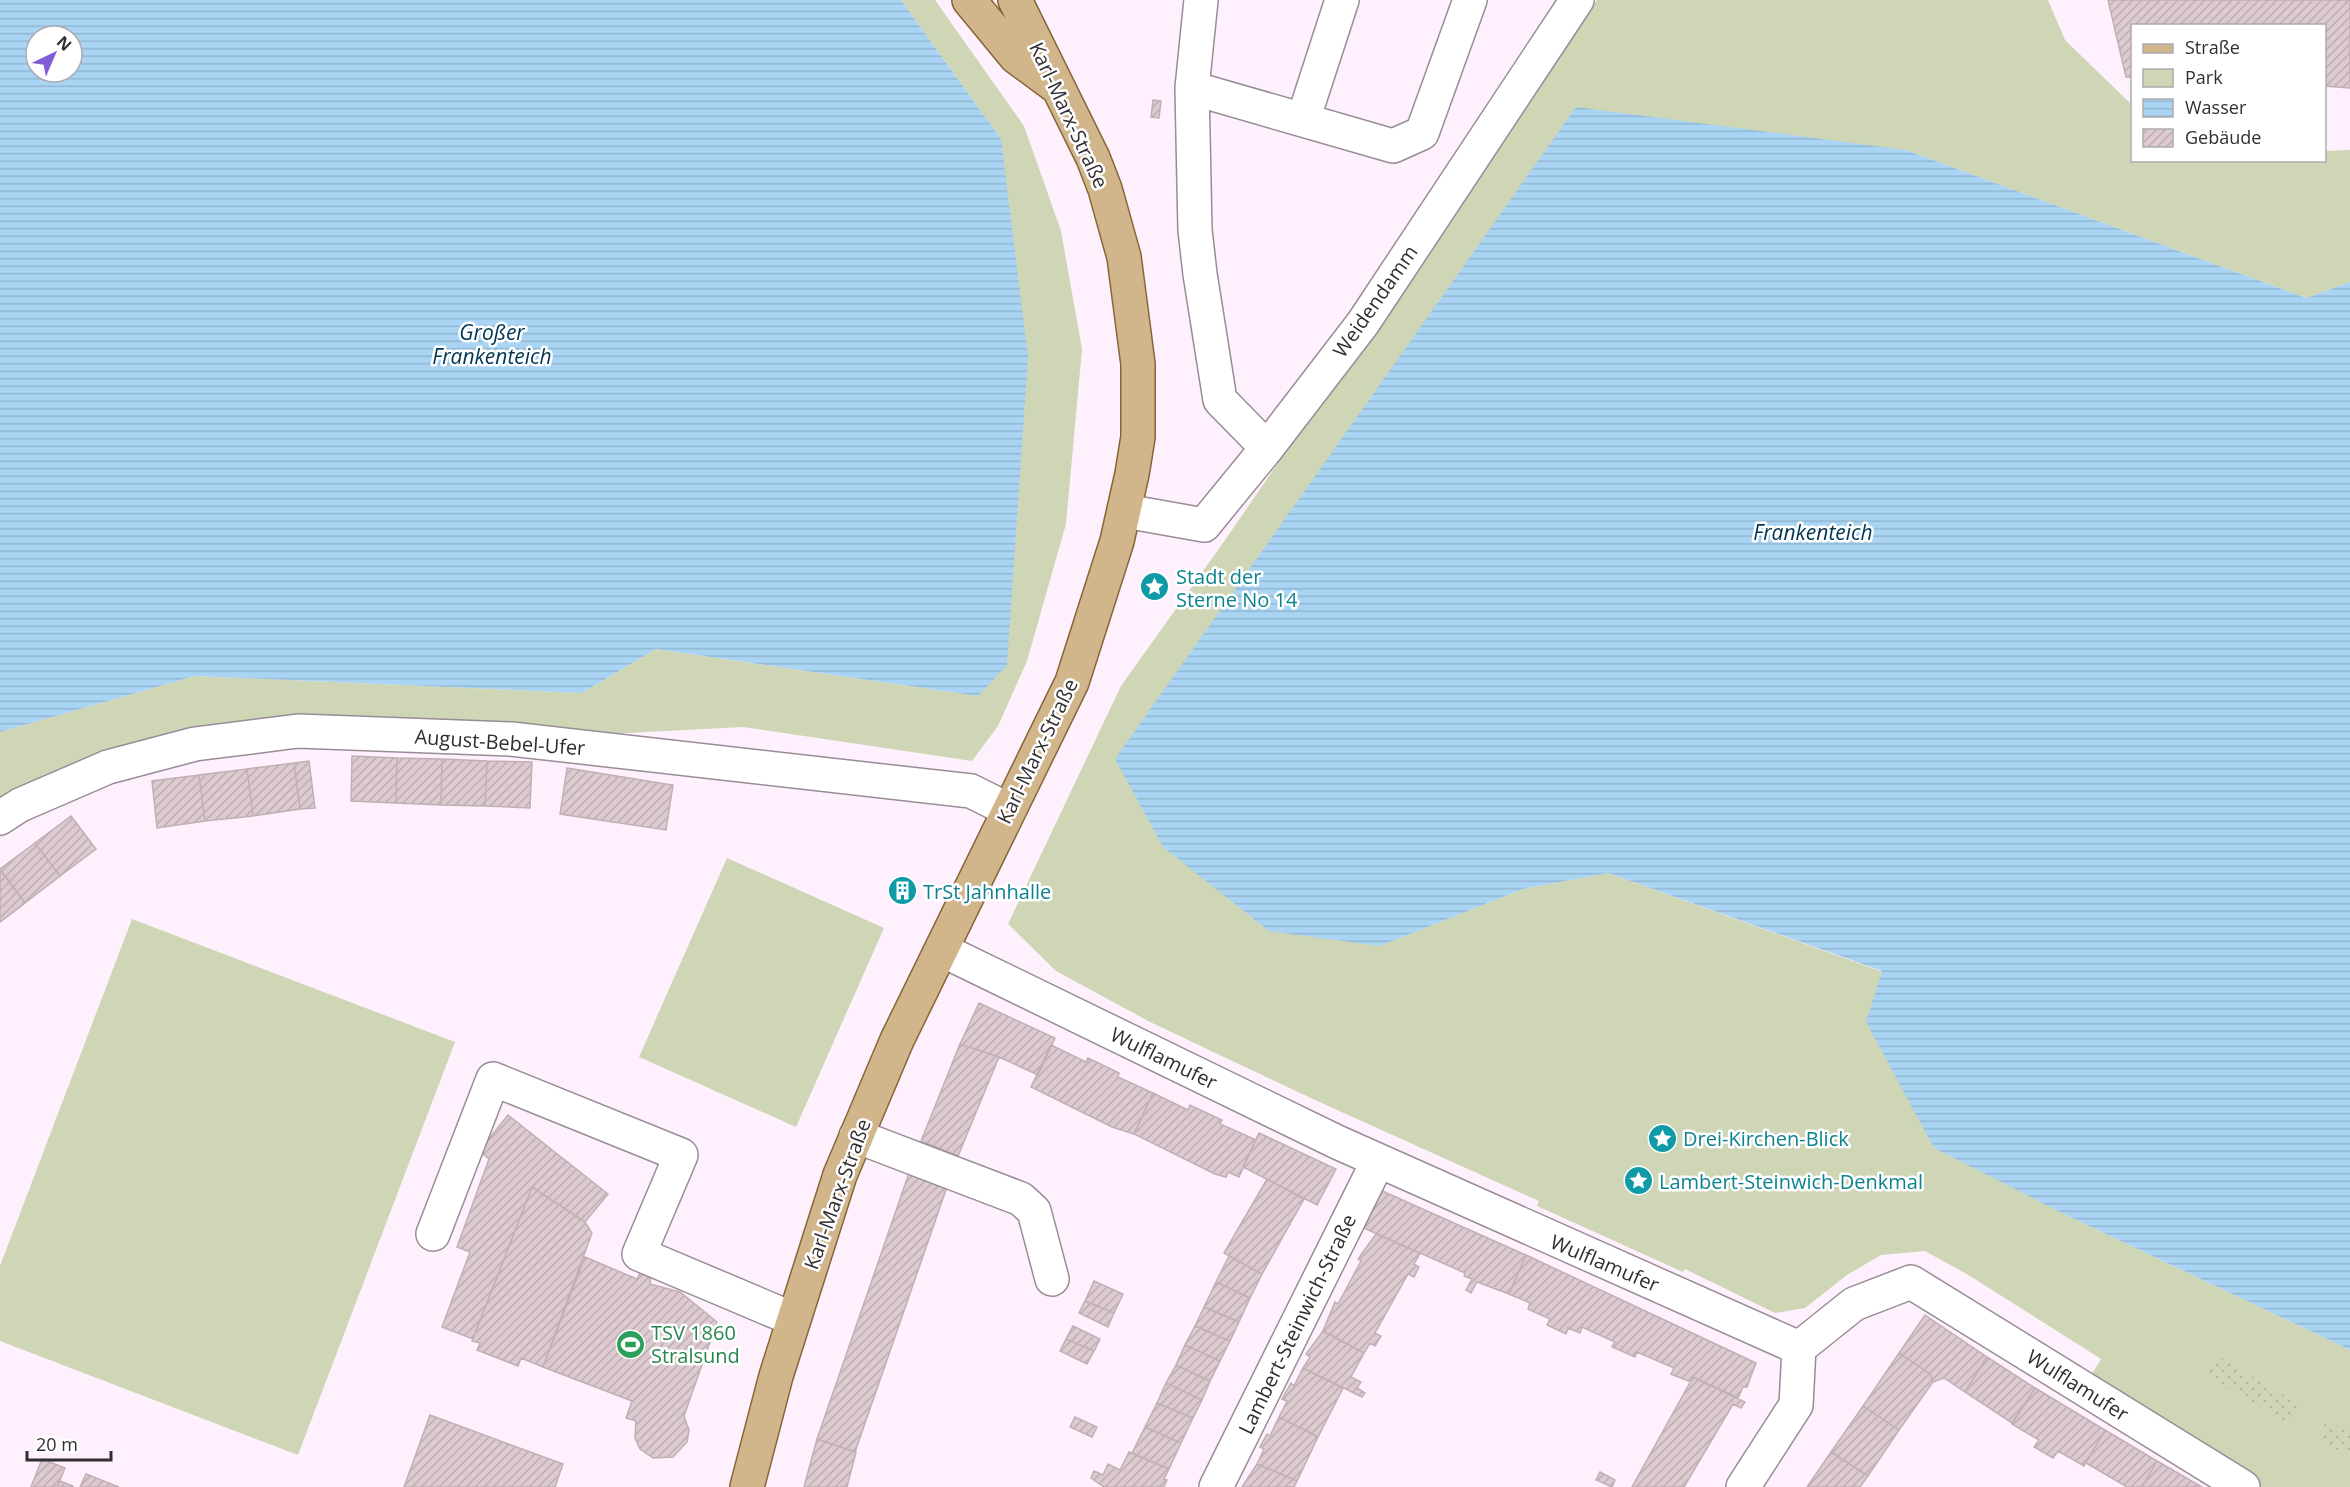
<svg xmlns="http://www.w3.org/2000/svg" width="2350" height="1487" viewBox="0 0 2350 1487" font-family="'Open Sans',sans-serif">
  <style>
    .green { fill: #cfd6b5 }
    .garden { fill: url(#garden-dots) }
    .water { fill: url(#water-rules); fill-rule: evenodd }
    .building { fill: url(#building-hatch); stroke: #c1afb5; stroke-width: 1.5 }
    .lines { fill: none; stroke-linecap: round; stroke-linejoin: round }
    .minor-casing { stroke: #988c97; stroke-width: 36 }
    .major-casing { stroke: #866639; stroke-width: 36 }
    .minor { stroke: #fff; stroke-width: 33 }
    .major { stroke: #d1b58b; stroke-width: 33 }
    .labels { text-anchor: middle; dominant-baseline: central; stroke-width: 5; stroke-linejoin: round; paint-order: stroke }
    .street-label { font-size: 20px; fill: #322d31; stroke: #fff }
    .culture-label { font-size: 20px; fill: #0d838f; stroke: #fff; text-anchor: start }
    .leisure-label { font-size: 20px; fill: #27864d; stroke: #fff; text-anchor: start }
    .water-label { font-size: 21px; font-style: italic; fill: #003553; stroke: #fff }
  </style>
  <defs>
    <pattern id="garden-dots" width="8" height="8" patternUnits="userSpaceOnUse" patternTransform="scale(1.5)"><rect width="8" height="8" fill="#cfd6b5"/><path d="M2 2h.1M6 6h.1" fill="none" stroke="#b2b89c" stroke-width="1.8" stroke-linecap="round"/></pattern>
    <pattern id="water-rules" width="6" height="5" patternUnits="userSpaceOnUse" patternTransform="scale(1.5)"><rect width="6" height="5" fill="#a9d4f3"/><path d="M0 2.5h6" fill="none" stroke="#92b6d1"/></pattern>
    <pattern id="building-hatch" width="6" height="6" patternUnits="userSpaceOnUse" patternTransform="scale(1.5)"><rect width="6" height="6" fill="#dccad0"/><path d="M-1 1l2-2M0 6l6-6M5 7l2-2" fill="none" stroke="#bdaeb3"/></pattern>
  </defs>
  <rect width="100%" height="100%" fill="#fef1fd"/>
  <path class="green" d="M901,0h34l89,126 37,105 21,118 -16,175 -39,137 -29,65 -26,35 -229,-34 -232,12 -316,5 -195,74v-86l195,-56 387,17 74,-44 322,47 23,-557z
    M1597,0h451l17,40 67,65v55h192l1,-9 25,-1v132l-44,16 -400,-148 -526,796 143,-57 85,-16 275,99 181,242 286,136v137h-106l-156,-107 13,-21 -131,-83 -45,-25 -44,4 -34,20 -42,33 -30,5 -90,-44 -2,3 -146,-66 2,-5 -224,-101 -165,-78 -94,-51 -48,-47 113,-238 102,-143z
    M727,858l157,70 -88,199 -157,-70z
    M132,919l323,123 -157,413 -298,-114v-75z"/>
  <path class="garden" d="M2216,1355l86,51 -11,19 -87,-51z
    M2327,1420l23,13v24l-34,-19z"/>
  <path class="water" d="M0,0h901l100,139 27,218 -21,308 -29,31 -322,-47 -74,44 -387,-17 -195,56zM36,36h36v36h-36z
    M1576,107l330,43 400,148 44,-16v1068l-286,-136 -130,-66 -68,-126 16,-51 -274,-98 -85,16 -143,57 -111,-15 -106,-84 -48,-88z"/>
  <path class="building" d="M2108,0h242v88l-26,-2v-60h-192v51h-6z
    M1153,100l8,1 -2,17 -8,-1z
    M352,756l45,2 -1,45 -45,-2z
    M397,758l45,1 -1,46 -45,-2z
    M442,759l45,2 -2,45 -44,-1z
    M309,761l6,47 -15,1 -6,-46z
    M487,761l45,1 -2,46 -45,-2z
    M294,763l6,46 -47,7 -6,-47z
    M567,768l106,17 -7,45 -106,-16z
    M247,769l6,47 -48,5 -6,-46z
    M199,775l6,46 -48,7 -5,-47z
    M71,816l25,33 -36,27 -25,-33z
    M35,843l25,33 -35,27 -25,-34z
    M0,870l25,33 -25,19z
    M903,883l5,2 -6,14 -5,-3z
    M979,1003l76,35 -17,37 -39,-18 -39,-13z
    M960,1044l39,13 -41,99 -37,-15z
    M1051,1045l35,17 2,-4 31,15 -1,4 35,16 -19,41 -22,-7 -81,-40z
    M1153,1093l35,17 2,-5 32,15 -2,4 36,16 -17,37 -11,-5 -2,5 -11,-3 -81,-40z
    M508,1115l100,79 -23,28 -53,-35 -59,152 -31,-12 28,-75 -13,-5 32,-88 -10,-8z
    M1259,1133l77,36 -19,36 -74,-38z
    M909,1173l38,14 -92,265 -38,-13z
    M1267,1179l37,20 -42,75 -38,-21z
    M532,1187l53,35 7,11 -49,134 -22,-9 -3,8 -41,-16 3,-7 -8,-2z
    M1380,1190l146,65 -17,39 -32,-12 -6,11 -5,-3 6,-11 -8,-3 1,-3 -106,-47z
    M1376,1234l44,19 -6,11 5,3 -5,10 -6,-3 -33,59 6,3 -6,10 -5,-3 -6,10 -41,-22 12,-29 3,2 23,-43 -3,-2z
    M1526,1255l230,108 -9,24h-4l-5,11 -45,-21 -2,5 -20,-8 3,-6 -37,-16 -2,5 -23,-10 3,-5 -33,-15 -2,6 -12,-5 -2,6 -19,-9 3,-6 -22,-10 2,-6 -21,-9z
    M1229,1256l33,18 -12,24 -34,-16z
    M585,1257l52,22 4,-8 10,4 -1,9 30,8 37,30 -33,94 5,14 -2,12 -14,15 -20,1 -13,-9 -5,-11 1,-17 -10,-3 6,-17 -89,-34z
    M1094,1281l29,13 -9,19 -29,-12z
    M1216,1282l34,16 -11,24 -35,-15z
    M1085,1301l29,12 -6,14 -29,-14z
    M1204,1307l35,15 -9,19 -35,-15z
    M1925,1315l62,42 -22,35 -21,-14 -11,4 -3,-8 -31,-21z
    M1073,1326l27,13 -6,12 -28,-12z
    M1195,1326l35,15 -10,20 -35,-16z
    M1323,1331l41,22 -13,24 10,5 -4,6 8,5 -3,4 -59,-29 7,-11 -4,-3z
    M1066,1339l28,12 -7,13 -27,-13z
    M1185,1345l35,16 -10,20 -34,-16z
    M1899,1353l31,21 3,8 -34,48 -36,-24z
    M1987,1357l48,31 -23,35 -47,-31z
    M1176,1365l34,16 -8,19 -36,-17z
    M1303,1368l40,20 -25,49 -39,-20 8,-16 -5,-2 9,-16 3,3z
    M1693,1377l52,25 -4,6 -8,-4 -49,83h-52z
    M1166,1383l36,17 -9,18 -36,-15z
    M2035,1388l70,42 -21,36 -26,-15 -5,7 -19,-11 5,-7 -27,-16z
    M1157,1403l36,15 -12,25 -36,-16z
    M1863,1406l36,24 -31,46 -37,-24z
    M430,1415l133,49 -8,23h-151z
    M1075,1417l22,10 -5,10 -22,-10z
    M1279,1417l39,20 -21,44 -40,-17 7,-15 -4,-2 7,-13 3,2z
    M1145,1427l36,16 -12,26 -37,-16z
    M2105,1430l52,31 -15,26h-15l-41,-24z
    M817,1439l39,13 -9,35h-43z
    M1129,1452l40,17 -5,10 3,1 -3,7h-60l-13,-9 3,-7 9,4 5,-11 12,6z
    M1831,1452l37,24 -8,11h-53z
    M42,1459l23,9 -8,19h-26z
    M2157,1461l45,26h-60z
    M1257,1464l40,17 -3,6h-52z
    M1600,1472l15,8 -3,7 -16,-7z
    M86,1474l33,13h-39z
    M60,1481l13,5v1h-16z"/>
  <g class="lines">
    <defs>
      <path id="minor" d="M1201,0l-9,88 3,142 5,44 20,126 47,48
        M1192,88l201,58 29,-13 48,-133
        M1303,120l39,-120
        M1125,511l79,14 63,-77 96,-125 214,-323
        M0,818l20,-13 88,-38 87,-23 103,-13 213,8 460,52 38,19
        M942,950l395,192 462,206 55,-44 57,-22 332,205
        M856,1136l165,63 13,12 18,68
        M433,1234l60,-155 188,76 -42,99 154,65
        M1216,1487l162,-326
        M1743,1487l53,-82 3,-57"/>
      <path id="major" d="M969,0l47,57 38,28
        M747,1487l29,-111 64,-201 57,-135 175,-358 45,-141 15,-67 6,-37v-73l-14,-107 -19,-68 -12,-31 -78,-158"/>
    </defs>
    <use href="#minor" class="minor-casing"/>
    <use href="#major" class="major-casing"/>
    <use href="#minor" class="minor"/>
    <use href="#major" class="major"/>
  </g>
  <defs>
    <symbol id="sight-disc" viewBox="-11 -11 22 22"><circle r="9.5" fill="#0f9aa8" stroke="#fff"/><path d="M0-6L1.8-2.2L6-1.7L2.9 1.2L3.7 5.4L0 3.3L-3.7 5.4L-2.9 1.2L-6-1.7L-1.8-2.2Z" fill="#fff"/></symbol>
    <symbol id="building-disc" viewBox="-11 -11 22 22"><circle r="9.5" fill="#0f9aa8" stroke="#fff"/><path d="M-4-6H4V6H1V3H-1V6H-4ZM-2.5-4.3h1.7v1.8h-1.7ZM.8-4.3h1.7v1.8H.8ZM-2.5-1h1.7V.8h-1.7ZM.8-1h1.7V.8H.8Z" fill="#fff"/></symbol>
    <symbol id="stadium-disc" viewBox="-11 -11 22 22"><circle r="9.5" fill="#2e9e5b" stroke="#fff"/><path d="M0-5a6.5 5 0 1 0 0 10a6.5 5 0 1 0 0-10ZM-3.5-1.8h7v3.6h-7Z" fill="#fff"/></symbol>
  </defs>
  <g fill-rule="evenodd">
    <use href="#sight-disc" x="1138" y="570" width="33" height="33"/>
    <use href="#building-disc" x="886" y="874" width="33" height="33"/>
    <use href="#sight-disc" x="1646" y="1122" width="33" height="33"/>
    <use href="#sight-disc" x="1622" y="1164" width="33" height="33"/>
    <use href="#stadium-disc" x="614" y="1328" width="33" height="33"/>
  </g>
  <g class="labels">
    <g class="street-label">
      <text transform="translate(1069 115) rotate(65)">Karl-Marx-Straße</text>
      <text transform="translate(1375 301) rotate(-55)">Weidendamm</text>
      <text transform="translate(500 742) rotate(4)">August-Bebel-Ufer</text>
      <text transform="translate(1037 751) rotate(-64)">Karl-Marx-Straße</text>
      <text transform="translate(1164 1058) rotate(26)">Wulflamufer</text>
      <text transform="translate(837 1194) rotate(-70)">Karl-Marx-Straße</text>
      <text transform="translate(1605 1263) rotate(23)">Wulflamufer</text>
      <text transform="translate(1297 1324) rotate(-64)">Lambert-Steinwich-Straße</text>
      <text transform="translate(2078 1385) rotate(32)">Wulflamufer</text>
    </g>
    <g class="culture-label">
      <text x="1176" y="576">Stadt der<tspan x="1176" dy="23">Sterne No 14</tspan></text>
      <text x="923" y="891">TrSt Jahnhalle</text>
      <text x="1683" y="1138">Drei-Kirchen-Blick</text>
      <text x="1659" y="1181">Lambert-Steinwich-Denkmal</text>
    </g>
    <g class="leisure-label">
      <text x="651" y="1332">TSV 1860<tspan x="651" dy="23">Stralsund</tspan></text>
    </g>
    <g class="water-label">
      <text x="492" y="332">Großer<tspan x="492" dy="24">Frankenteich</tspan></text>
      <text x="1813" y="532">Frankenteich</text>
    </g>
  </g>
  <rect x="2131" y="24" width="195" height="138" fill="#ffffff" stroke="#adabad" stroke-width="1.5"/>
  <rect x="2143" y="44" width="30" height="9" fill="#d1b58b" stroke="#adabad" stroke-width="1.5"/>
  <text x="2185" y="54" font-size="18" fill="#322d31">Straße</text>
  <rect x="2143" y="69" width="30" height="18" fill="#cfd6b5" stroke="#adabad" stroke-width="1.5"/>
  <text x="2185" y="84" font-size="18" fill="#322d31">Park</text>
  <rect x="2143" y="99" width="30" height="18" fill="url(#water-rules)" stroke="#adabad" stroke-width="1.5"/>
  <text x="2185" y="114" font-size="18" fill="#322d31">Wasser</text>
  <rect x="2143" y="129" width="30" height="18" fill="url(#building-hatch)" stroke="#adabad" stroke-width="1.5"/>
  <text x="2185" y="144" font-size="18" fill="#322d31">Gebäude</text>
  <g transform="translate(54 54) rotate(44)"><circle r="28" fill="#ffffff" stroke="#adabad" stroke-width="1.5"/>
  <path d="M0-4.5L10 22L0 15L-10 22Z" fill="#835dd7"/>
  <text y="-9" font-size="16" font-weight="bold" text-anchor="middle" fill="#322d31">N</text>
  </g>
  <path d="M27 1451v9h84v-9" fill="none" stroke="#322d31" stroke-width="3"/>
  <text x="36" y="1451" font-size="18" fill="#322d31" stroke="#ffffff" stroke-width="4.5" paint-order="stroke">20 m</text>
</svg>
